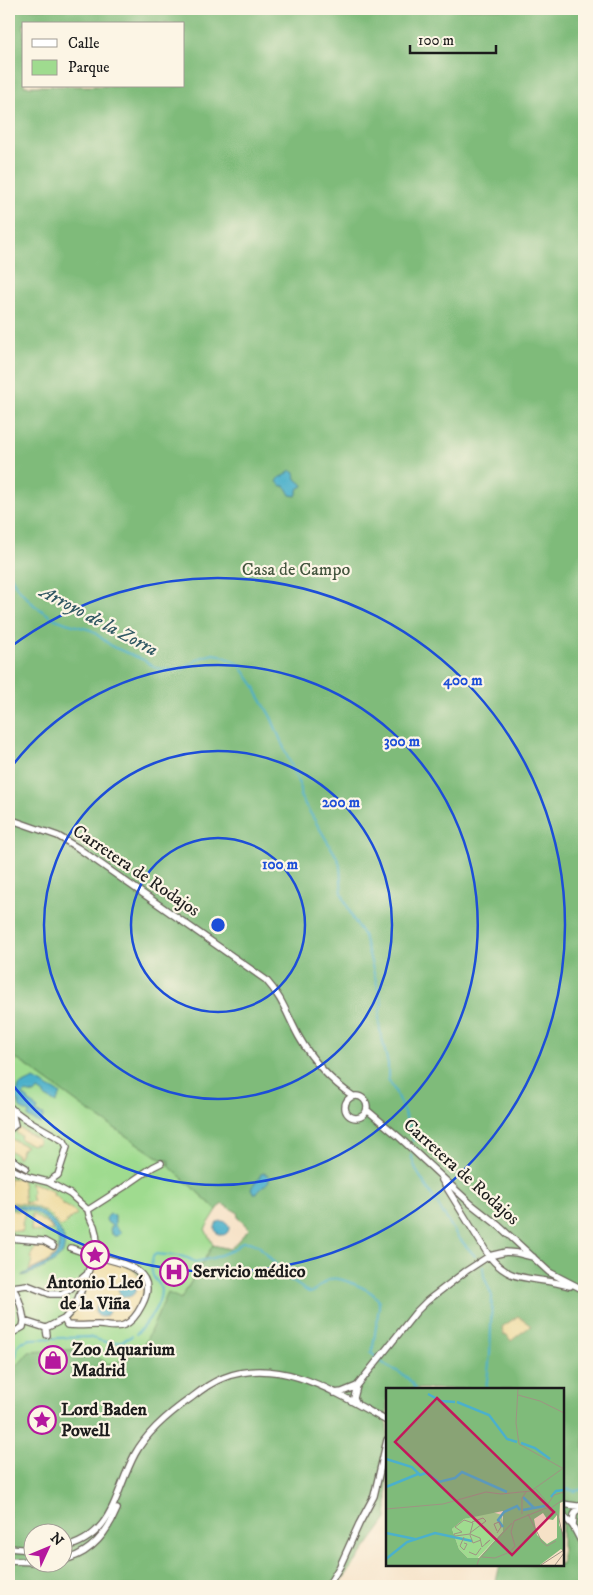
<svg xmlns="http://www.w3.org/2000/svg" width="593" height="1595" viewBox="0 0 593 1595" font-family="'IM FELL DW Pica',serif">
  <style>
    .green { fill: #9fdb8f; stroke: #5e7c56 }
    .forest { fill: #7fbb7a; stroke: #4e6c4b; fill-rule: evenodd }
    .sand { fill: #eeda9e; stroke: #857b5d }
    .water { fill: #4cb0cb; stroke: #346674 }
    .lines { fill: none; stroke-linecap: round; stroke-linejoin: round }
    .stream { stroke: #4cb0cb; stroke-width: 2 }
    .street-casing { stroke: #686158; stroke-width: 8 }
    .street { stroke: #fff; stroke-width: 5.5 }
    .ring { fill: none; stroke: #1d4ed8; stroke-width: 2.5 }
    .labels { text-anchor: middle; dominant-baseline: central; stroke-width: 4.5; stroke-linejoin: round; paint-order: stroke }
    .park-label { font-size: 18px; fill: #43553e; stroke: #fcf5e5 }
    .street-label { font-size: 18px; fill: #1c1c1c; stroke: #fcf5e5 }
    .poi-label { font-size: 18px; font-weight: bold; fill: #1c1c1c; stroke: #fcf5e5; text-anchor: start }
    .water-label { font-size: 19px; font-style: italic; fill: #2f5762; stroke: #fcf5e5 }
    .inset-river { fill: none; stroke: #4cb0cb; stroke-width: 2.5 }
    .inset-road { fill: none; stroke: #9f9383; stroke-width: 1 }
    .view { fill: #c2185b; fill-opacity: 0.15; stroke: #c2185b; stroke-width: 2.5 }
    .inset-edge { fill: none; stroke: #1c1c1c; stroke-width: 2.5 }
    .centre { fill: #1d4ed8; stroke: #fcf5e5; stroke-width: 2.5 }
    .ring-label { font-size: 15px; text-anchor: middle; font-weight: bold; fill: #1d4ed8; stroke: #fcf5e5; stroke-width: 4.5; stroke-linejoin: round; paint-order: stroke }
  </style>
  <rect width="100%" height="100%" fill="#fcf5e5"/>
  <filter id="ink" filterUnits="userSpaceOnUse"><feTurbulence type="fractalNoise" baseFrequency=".02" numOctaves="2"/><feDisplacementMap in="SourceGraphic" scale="10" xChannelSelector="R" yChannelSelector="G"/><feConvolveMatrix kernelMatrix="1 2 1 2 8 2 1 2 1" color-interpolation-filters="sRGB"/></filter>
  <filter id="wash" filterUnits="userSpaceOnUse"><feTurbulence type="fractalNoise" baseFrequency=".0096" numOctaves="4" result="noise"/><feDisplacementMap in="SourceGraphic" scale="20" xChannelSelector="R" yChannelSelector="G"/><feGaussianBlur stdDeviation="1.12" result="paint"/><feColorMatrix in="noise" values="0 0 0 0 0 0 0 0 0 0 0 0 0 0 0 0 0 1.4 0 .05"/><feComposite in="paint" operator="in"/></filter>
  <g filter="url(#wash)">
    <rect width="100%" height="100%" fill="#f6e2c7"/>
    <path class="green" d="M9,1054l21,14 56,41 76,51h7v6l48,44 -12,19 8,16 -33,55 -12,-7 -24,53 -17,13 -19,5 -23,-15 -67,16 -9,1z"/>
    <path class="forest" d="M9,9h575v1577h-89l5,-22h62v-175h-175v130l-49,67h-329v-220l9,-1 11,-13 57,-3 22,15 19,-5 17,-14 24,-52 13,6 32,-54 17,4 19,-20 -11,-12 -1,-5 -15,-8 -5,6 -48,-44v-6h-7l-76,-51 -56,-41 -21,-14zM24,24h160v62h-160zM32,1532h30v30h-30z"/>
    <path class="sand" d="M19,1128l19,11v5h-5l-1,1 -12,-6 1,-3 -5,-3z
      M9,1138l17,8 -2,2h-1l-5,10 -2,-1 1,-2 -8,-5 1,-3h-1z
      M9,1178l13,1c3,8 1,15 3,24l8,-2 -2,-6 2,-3 -2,-7 -2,-1 2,-2 23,10 -1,3c6,2 6,5 10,9 7,5 8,3 14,11l-9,5 -4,6 -4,1c-11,-18 -31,-25 -51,-24z
      M9,1210l16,2 -3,12 1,3 -1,5 -13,-2z
      M32,1214l17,11 4,5 -13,2 -9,-1z
      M33,1244l25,6c-5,11 -19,16 -29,21l3,-10c-3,-6 1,-8 3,-13z
      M103,1259c9,3 20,4 27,9 26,15 10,42 -8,56h-52l-3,-3c5,-7 11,-12 14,-20 6,-13 7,-36 22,-42z
      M518,1316l13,10 -10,7 -10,8 -4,-6 -4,-1 -1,-7z"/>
    <path class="water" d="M290,470l5,3 1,6 6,5 1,2 -4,2 -3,8 -6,-1 -5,-9h-3l-5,-4 2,-4 7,-3z
      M34,1079l27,15 -5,9 -12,-7v-2l-6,-4 -3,4 -10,-2 -2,3 6,5 -1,1 6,4v1l4,3 -2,4 8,2 -4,9 -12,-7 1,-4 -9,-5 -4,-12 3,-10z
      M264,1173l4,2 1,6 -12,12h-3l-3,-4c2,-6 7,-8 10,-15z
      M9,1205c9,0 18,1 26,4 15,5 37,28 27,45 -6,10 -29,19 -40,22v-1c11,-6 27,-10 34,-20 10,-15 -7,-35 -20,-42 -8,-4 -19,-5 -27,-5z
      M109,1214l6,1v11l6,6 -3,4h-4l-3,-3 -1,-4 2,-3 -5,-4 -1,-3z
      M215 1228a7 7 0 1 1 14 0a7 7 0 1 1-14 0Z
      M118 1288a9 9 0 1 1 18 0a9 9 0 1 1-18 0Z
      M95 1310a7 7 0 1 1 14 0a7 7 0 1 1-14 0Z"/>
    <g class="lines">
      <path class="stream" d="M9,572l7,14 18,19 19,13 13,5 25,7 22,17 31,13 12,8 14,2 13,-1 17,-11 13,-4 7,1 19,9 16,23 2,6 14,24 30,72 -1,7 38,63 2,7 2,28 11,25 11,17 18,67 -3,13 1,14 8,34v15l7,12 18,44v6
        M411,1155l5,15 42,67 17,19
        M483,1267l1,9 8,20 -2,59 -4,34
        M136,1334c10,-10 29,-33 24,-48 -1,-3 -5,-6 -7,-10 -2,-7 -3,-16 2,-22 15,2 27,-1 40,8l18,-4 20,-8 9,-8h7l9,3 32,35 20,13c8,-4 13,-11 20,-14 9,-3 39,10 45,17 4,3 4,6 4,11l-6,40 -2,6c5,4 10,9 16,13 11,6 23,10 28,23
        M9,1361l7,-5 1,-8 4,-6 10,-3 57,-2 18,5h14l12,-6
        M562,1488l13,3 9,-2"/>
    </g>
  </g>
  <g filter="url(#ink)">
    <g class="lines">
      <defs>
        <path id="street" d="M9,819l49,17 20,12 188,132c16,17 22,37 33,57 13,23 32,44 54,59
          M345 1107a11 11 0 1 1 22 0a11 11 0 1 1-22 0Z
          M9,1107l15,11 40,23 3,6 -9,28 -10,7 -20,-5 -19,-9
          M367,1110l32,27 72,67 28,22 50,46 35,18
          M9,1130l6,-5 -4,-17
          M9,1158l17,10
          M442,1180l47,76c18,22 31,21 57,25 8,1 16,3 24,5
          M48,1182l22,12 18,16
          M9,1238l35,3 9,5
          M71,1248l23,8c4,-9 3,-21 0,-30 -3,-6 -5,-8 -6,-16l36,-23 29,-20 8,-4
          M9,1284c9,8 13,24 15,37
          M12,1287l15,-2 23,9h11l8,-4 17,-15
          M9,1333l5,-1 9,-5 1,-6 22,7
          M47,1335l-1,-7 18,-9 3,6c11,1 21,0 31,0 9,0 18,4 26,0 8,-3 14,-12 18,-20 19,-36 -22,-43 -48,-49l-19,51 -11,12
          M357,1386l-3,12 3,6
          M334,1393l8,-1 15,-6 59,-74 11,-11 39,-30 23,-15 17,-4 11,1 16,4
          M562,1504l22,3
          M562,1514l11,12 11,21
          M573,1526l1,-11 6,-9
          M9,1548l23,2
          M62,1548c52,-11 52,-55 73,-94 12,-22 36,-42 56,-56 10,-8 21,-16 32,-20 58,-23 115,16 164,43
          M62,1560c28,-5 45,-27 55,-51
          M9,1561l29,1
          M328,1586l12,-20 19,-42 15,-28 13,-56"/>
      </defs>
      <use href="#street" class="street-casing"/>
      <use href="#street" class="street"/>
    </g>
  </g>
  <g class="ring">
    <circle cx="218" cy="925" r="87"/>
    <circle cx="218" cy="925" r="174"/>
    <path d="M9 770A260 260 0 1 1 9 1080"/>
    <path d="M9 648A347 347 0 1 1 9 1202"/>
  </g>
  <defs>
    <symbol id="sight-ring" viewBox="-11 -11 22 22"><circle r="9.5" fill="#fcf5e5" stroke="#b5179e" stroke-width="1.5"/><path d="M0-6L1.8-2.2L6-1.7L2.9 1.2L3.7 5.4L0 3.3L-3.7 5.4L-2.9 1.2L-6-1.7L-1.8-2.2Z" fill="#b5179e"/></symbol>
    <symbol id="hospital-ring" viewBox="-11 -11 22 22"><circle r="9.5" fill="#fcf5e5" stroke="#b5179e" stroke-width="1.5"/><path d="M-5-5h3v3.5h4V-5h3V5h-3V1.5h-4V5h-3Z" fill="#b5179e"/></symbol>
    <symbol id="shop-ring" viewBox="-11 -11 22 22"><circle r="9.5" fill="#fcf5e5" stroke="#b5179e" stroke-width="1.5"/><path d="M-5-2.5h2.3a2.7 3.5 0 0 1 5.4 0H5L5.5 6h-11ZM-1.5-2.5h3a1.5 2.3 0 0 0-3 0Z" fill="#b5179e"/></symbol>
  </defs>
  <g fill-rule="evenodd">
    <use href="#sight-ring" x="79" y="1239" width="32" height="32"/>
    <use href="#hospital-ring" x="158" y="1256" width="32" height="32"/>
    <use href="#shop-ring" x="37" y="1344" width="32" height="32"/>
    <use href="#sight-ring" x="26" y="1404" width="32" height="32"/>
  </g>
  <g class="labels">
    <g class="park-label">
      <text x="296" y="570">Casa de Campo</text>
    </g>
    <g class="street-label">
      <text transform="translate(136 871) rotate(34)">Carretera de Rodajos</text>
      <text transform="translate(461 1172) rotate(42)">Carretera de Rodajos</text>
    </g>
    <g class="poi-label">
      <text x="193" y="1272">Servicio médico</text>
      <text x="95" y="1283" text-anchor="middle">Antonio Lleó<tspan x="95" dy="21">de la Viña</tspan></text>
      <text x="72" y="1350">Zoo Aquarium<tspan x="72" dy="21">Madrid</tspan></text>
      <text x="61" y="1410">Lord Baden<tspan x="61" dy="21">Powell</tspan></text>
    </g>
    <g class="water-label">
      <text transform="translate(99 621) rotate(28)">Arroyo de la Zorra</text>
    </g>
  </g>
  <g transform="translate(386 1388)">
    <rect width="178" height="178" fill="#f6e2c7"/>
    <path d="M106,124l10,3 2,15 -26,28h-10l-9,-9 -7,-20 12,-10z" fill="#9fdb8f"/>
    <path d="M0,0h177l1,113 -4,2 -1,22 4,8v18l-2,-2 -21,16h-154zM117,123v20l-24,27h-11l-9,-9 -7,-20 12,-10zM157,125l4,6 6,1 4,-5v23l-10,6 -10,-9 -3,-16z" fill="#7fbb7a" fill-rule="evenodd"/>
    <path class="inset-river" d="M42,6l13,7 14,1M71,14l32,13 18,24 10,3M135,55l14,5 15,11M0,71l26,8 8,8 6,-2 13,9 16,-4 7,-6 45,20M0,99l32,-13M137,109l11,11M165,109l5,-6 8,-1M137,122l22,-4M117,139l-5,-7 6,-8 13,-6 3,4M0,145l29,6M0,171l21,-17 28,-9 37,8"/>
    <path class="inset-road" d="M132,0l-2,35 3,21 45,25M132,7l22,6 24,12M150,101l13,16M115,106l30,-3 31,-22M160,119l8,-12 10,-3M165,120l13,-9M0,121l57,-5 43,-12 15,2M136,126v-16l4,-6M142,126l14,28 5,4 9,-5M78,132l9,3 -3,11 -15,2 -1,-2 8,-2 -7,-5zM84,145l16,-12 -3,-3 -11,4M111,145l4,-6 -2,-5 -5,2 3,7M84,146l10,4 2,9M84,147l3,8 8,-3M78,155l3,1 -3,6 -4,-4 4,-9M96,159l8,-7 -5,4M83,164l7,3 5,-7M96,169l13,1 15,-6 5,-6 -4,-14 3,-11 32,-13 12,7 6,26M91,177l2,-6 33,-36M155,177l23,-15M169,177l9,-12"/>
    <path class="view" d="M51,10l117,114 -42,43 -117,-113z"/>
    <rect width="178" height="178" class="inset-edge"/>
  </g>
  <circle cx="218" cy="925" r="8" class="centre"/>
  <g class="ring-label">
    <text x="463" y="685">400 m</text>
    <text x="402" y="746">300 m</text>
    <text x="341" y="807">200 m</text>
    <text x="280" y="869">100 m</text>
  </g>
  <rect width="593" height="1595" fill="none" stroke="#fcf5e5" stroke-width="30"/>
  <rect x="22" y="22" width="162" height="65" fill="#fcf5e5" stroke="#a29e95"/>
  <rect x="32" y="39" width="25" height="8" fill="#ffffff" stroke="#a29e95"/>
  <text x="68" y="48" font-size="15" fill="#1c1c1c">Calle</text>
  <rect x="32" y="60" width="25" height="15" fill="#9fdb8f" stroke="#a29e95"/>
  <text x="68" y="72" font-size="15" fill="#1c1c1c">Parque</text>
  <g transform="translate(48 1548) rotate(46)"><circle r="24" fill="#fcf5e5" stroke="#a29e95"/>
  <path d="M0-4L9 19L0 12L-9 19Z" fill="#b5179e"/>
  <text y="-8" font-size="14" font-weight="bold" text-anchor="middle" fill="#1c1c1c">N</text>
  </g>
  <path d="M410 45v8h86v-8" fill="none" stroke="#1c1c1c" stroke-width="2.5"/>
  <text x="418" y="45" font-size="15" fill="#1c1c1c" stroke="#fcf5e5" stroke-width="4" paint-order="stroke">100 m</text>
</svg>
